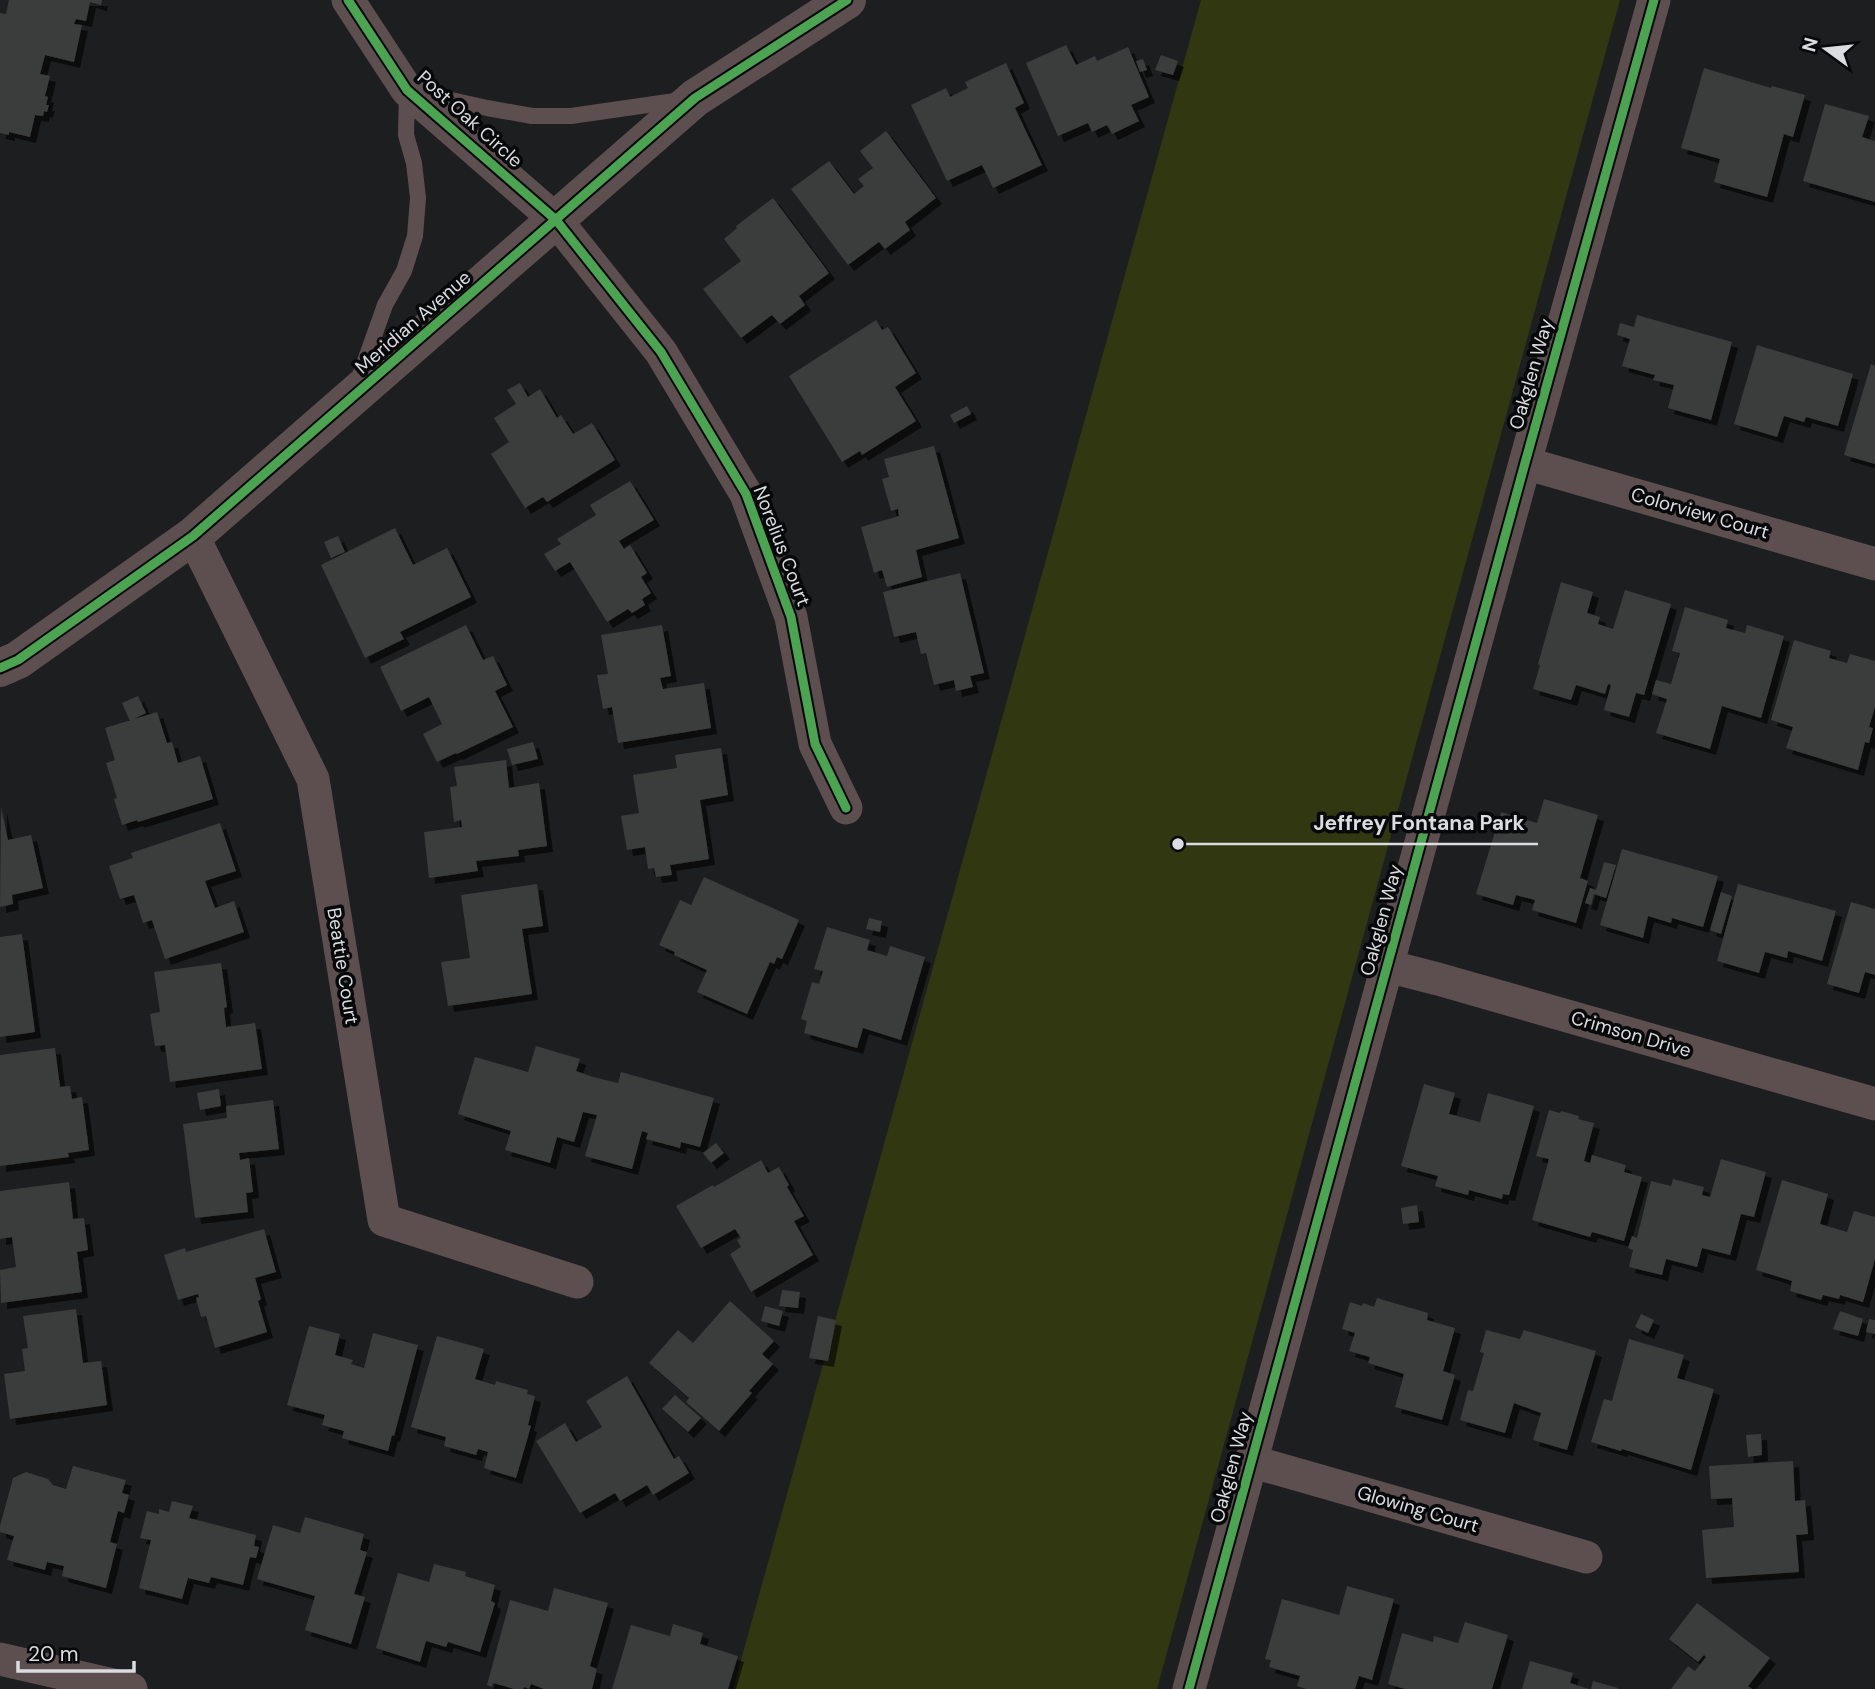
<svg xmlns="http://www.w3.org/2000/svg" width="1875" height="1689" viewBox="0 0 1875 1689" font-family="'DM Sans',sans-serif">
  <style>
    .green { fill: #313711 }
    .building { fill: #3b3c3d; filter: url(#shadow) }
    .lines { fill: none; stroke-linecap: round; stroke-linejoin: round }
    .service { stroke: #5d4e50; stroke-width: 16 }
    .minor { stroke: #5d4e50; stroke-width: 33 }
    .tertiary { stroke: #5d4e50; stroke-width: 38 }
    .cycleway-casing { stroke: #070809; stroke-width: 13 }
    .cycleway { stroke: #4ca352; stroke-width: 9 }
    .labels { text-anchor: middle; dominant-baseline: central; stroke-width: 7; stroke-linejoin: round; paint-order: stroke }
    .street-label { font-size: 19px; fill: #dbdcdf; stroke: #070809 }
    .leader { fill: none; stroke: #dbdcdf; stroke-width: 2.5 }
    .callout-dot { fill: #dbdcdf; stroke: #070809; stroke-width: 2.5 }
    .callout-label { font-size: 21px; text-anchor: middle; font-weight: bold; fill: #dbdcdf; stroke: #070809; stroke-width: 7; stroke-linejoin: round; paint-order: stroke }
  </style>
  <defs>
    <filter id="shadow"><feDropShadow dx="6" dy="6" stdDeviation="0" flood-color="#0009"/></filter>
  </defs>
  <rect width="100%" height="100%" fill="#1d1e20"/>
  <path class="green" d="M1201,0h419l-463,1689h-424z"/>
  <path class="building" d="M9,0h93l-1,5 -11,-3 -4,19 -10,-2 -2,5 8,1 -8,37 -29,-7 -5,19 10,2 -5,20 3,1 -2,8h3l-2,7 -3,-1 -1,5 -8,-1 -5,22 -21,-5v3l-9,-2v-120l6,1z
    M1066,45l10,20 19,-9 2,5 31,-14 21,50 -18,8 8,16 -27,13 -5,-9 -15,7 -4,-9 -30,13 -32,-73z
    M1161,55l17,6 -5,14 -18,-5z
    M1143,59l4,11 -7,2 -4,-11z
    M1006,63l18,40 -9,5 27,57 -49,23 -11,-23 -35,16 -36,-76 35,-17 4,9 18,-9 -3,-6z
    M1704,68l67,20 1,-2 33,9 -12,42 -9,-3 -17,63 -53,-15 6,-23 -39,-11z
    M1825,104l44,12 -7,21 13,4v61l-72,-21z
    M886,131l50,67 -31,24 5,8 -25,19 -6,-7 -31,23 -57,-76 38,-28 25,33 10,-8 -6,-7 15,-11 -13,-17z
    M773,198l56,75 -30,23 6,9 -25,19 -8,-9 -31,23 -38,-49 38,-28 -17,-22 13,-11 -1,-2z
    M1637,315l95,27 -21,78 -43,-12 6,-23 -21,-5 2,-5 -33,-9 8,-27 -13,-4 3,-12 14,4z
    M876,320l6,10 6,-3 28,46 -21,14 21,34 -54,34 -2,-4 -18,11 -53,-86z
    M1757,345l96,29 -15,52 -32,-9 -2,5 -20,-6 -7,21 -43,-13z
    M1871,364l4,2v98l-31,-9z
    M520,383l8,14 12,-8 17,29 4,-3 12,19 19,-11 23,37 -68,42 -4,-5 -18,11 -34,-54 18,-12 -15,-24 22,-14 -9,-14z
    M967,406l4,8 -17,9 -4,-8z
    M934,446l25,92 -43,12 6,27 -35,10 -5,-17 -8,3 -13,-46 38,-11 -1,-7 -7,2 -9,-32 7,-2 -5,-18z
    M630,481l24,39 -35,21 5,8 6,-4 17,28 -6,4 10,16 -9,6 3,6 -13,8 -4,-4 -21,13 -37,-60 -15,9 -11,-17 17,-10 -4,-5 39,-24 -6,-10z
    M395,528l18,37 34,-17 24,49 -71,35 4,7 -39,19 -44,-93z
    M338,536l7,16 -14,6 -7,-16z
    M960,573l24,100 -14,3 3,11 -17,4 -2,-11 -20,5 -8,-32 -5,1 -5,-22 -22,5 -11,-45z
    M1561,582l32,10 -6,21 13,4 -2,7 15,5 12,-39 46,14 -27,91 -8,-2 -7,24 -25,-7 7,-25 -3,-1 -3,10 -29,-9 -5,15 -38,-11 7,-24 -2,-1z
    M1685,607l43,13 -2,8 19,5 2,-8 37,11 -23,82 -39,-12 -12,43 -54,-16 11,-34 -15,-5 4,-14 15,4 9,-31 -8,-2z
    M466,625l17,35 10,-4 14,29 -12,6 18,36 -56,27 -1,-1 -19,9 -14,-28 19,-10 -13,-27 -28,14 -21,-44z
    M662,625l9,51 -11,2 3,11 41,-6 7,45 -93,15 -6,-36 -9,2 -6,-34 11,-1 -7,-39z
    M1794,640l37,11 -2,7 18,5 3,-9 25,7v46l-6,20 4,1 -4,15 -4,-1 -7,28 -72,-22 7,-21 -22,-7z
    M138,696l8,17 -16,8 -8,-18z
    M157,712l10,31 5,-1 6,21 22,-7 13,43 -75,23 -1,-2 -15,5 -8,-26 3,-1 -11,-35 9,-3 -10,-32z
    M533,742l5,17 -26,6 -5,-16z
    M721,748l7,47 -28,5 9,59 -39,6 2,10 -16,2 -2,-9 -6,1 -3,-22 -18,3 -6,-34 18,-3 -6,-38 44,-7 -2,-13z
    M506,760l3,28 30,-5 8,63 -29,4 1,6 -43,5 2,10 -49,7 -5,-46 38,-5 -1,-7 -7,2 -4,-35 7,-1 -3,-19z
    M1544,799l54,16 -18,63 8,3 -12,42 -44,-13 3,-10 -19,-5 -3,10 -37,-11 25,-82 36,11z
    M1,807l7,33 23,-5 12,53 -31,7 1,9 -13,3z
    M220,823l16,48 -31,10 10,27 19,-7 10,31 -79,27 -13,-39 -9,3 -9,-28 -14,4 -11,-33 24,-8 -2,-5z
    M1622,849l96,27 -15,51 -31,-9 -1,5 -23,-7 -5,22 -43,-13z
    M1604,862l12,3 -10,33 -12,-4 -3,11 -6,-2 5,-15 6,2z
    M704,877l95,43 -17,39 -5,-2 -3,7 -4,-2 -23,52 -50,-22 10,-22 -33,-15 1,-3 -16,-7 21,-45 11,5z
    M537,884l6,42 -21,3 10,65 -84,12 -7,-44 29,-4 -9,-63z
    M1738,884l98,27 -14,50 -34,-10 -1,7 -22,-6 -6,21 -42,-12z
    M1721,892l11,4 -11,38 -11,-4z
    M1851,902l24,7v66l-10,-3 -6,21 -32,-9z
    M869,918l13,3 -2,11 -14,-3z
    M827,927l43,13 -3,10 20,6 3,-10 35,11 -24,83 -38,-12 -6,20 -53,-15 3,-12 -6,-2 11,-37 7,2 4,-13 -9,-2z
    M22,934l13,98 -35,5v-100z
    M221,963l6,44 -3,1 2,19 29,-4 7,46 -92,13 -5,-37 -10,1 -5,-32 10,-2 -6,-40z
    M536,1046l44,13 -4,12 17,6 25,6 3,-11 93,26 -14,49 -19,-5 -1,6 -34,-9 2,-6 -6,-2 -10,38 -47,-13 12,-41 -14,-3 -9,30 -17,-5 -7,26 -45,-13 6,-19 -53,-17 17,-57 53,15z
    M55,1048l5,39 10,-1 2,13 10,-2 7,53 -21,3 1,4 -69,9v-111z
    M1424,1084l31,9 -6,21 31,8 8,-29 46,13 -25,89 -6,-1 -1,5 -33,-9 -1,5 -33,-9 3,-10 -37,-10z
    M219,1089l2,17 -21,4 -3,-17z
    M273,1100l6,49 -40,4 1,7 9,-2 4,34 -7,1 2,19 -53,6 -12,-94 44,-6 -1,-12z
    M1549,1110l11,3 1,-2 18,5 -1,3 16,4 -10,38 6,2 2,-8 34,10 -2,7 18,5 -18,64 -32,-9 -2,5 -58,-17 17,-61 -13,-3z
    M716,1143l8,10 -13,10 -8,-10z
    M1721,1159l45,13 -12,45 -13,-3 -11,41 -28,-7 -5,19 -31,-8 -4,16 -33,-8 4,-17 -5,-2 4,-12 5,2 14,-57 20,5 2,-7 31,8 -2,8 8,2z
    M761,1160l7,13 11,-6 10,18 -2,2 17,29 -10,5 19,34 -62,37 -21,-38 11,-7 -4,-7 4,-2 -6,-9 -34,19 -25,-42 37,-21 1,2z
    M1782,1180l46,14 -8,30 27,8 7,-21 21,6v42l-12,43 -23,-7 -1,4 -16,-4 -2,5 -31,-9 2,-10 -36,-11z
    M69,1182l4,37 11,-1 4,32 -11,2 5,40 -81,11 -1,-33 16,-3 -4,-30 -12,2v-48z
    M1417,1205l2,17 -16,2 -2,-16z
    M264,1229l12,43 -21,6 6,21 -3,2 9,31 -52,16 -9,-32 -5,1 -5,-19 3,-1 -1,-3 -20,6 -14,-45 21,-7 1,4z
    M782,1290l18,2 -2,16 -19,-2z
    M1377,1298l51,15 -1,7 28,8 -12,43 12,4 -13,45 -47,-13 9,-33 -36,-11 2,-6 -21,-6 6,-18 -13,-4 8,-27 12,4 1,-3 11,4z
    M730,1301l44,40 -12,13 11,10 -24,27 3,2 -33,38 -33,-29 3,-4 -40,-35 29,-33 15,13z
    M765,1306l18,5 -4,15 -18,-5z
    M76,1309l7,54 18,-2 6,44 -97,14 -6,-45 21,-3 -3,-22 6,-1 -5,-32z
    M1840,1311l23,8 -5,17 -25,-7z
    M1641,1314l13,6 -6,13 -13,-6z
    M818,1316l18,4 -8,41 -19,-3z
    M1869,1319l6,1v14l-9,-2z
    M309,1326l31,8 -5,21 18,5 -2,4 13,4 9,-35 45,12 -24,91 -2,-1 -4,16 -46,-13 2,-7 -22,-6 3,-10 -38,-10z
    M1486,1330l34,9 4,-9 72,21 -29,99 -34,-10 8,-27 -27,-10 -9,30 -45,-13 8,-30 5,1 11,-38 -4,-1z
    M437,1336l47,13 -9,30 20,6 1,-4 32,9 -1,4 8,2 -7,29 3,1 -15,52 -32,-10 4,-16 -10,-3 -2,6 -32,-9 2,-9 -35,-10z
    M1629,1339l55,16 -7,23 37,11 -23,81 -69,-21 -1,2 -30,-9 13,-43 8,2z
    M627,1376l47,83 5,-3 10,17 -36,22 -6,-10 -27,16 -5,-8 -35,20 -44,-72 29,-18 11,19 26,-15 -16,-26z
    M675,1395l26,23 -13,14 -26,-23z
    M1761,1434l1,21 -14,2 -2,-22z
    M1793,1461l2,40 10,-1 3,34 -12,1 3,37 -93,6 -4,-48 32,-3 -2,-29 -21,1 -2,-33z
    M73,1466l53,14 -4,13 7,2 -5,18 -6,-2 -8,31 7,2 -11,44 -44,-12 2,-10 -17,-4 -2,8 -38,-10 7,-24 -14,-4v-6l13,-48 13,-6 22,7 5,6 13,4z
    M172,1501l21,5 -4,12 67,17 -2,11 5,1 -3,11 -6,-1 -7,28 -32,-8 -2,6 -21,-5 -6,21 -43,-11 12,-48 -11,-2 7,-27 12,3v-5l10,3z
    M305,1517l59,17 -4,16 7,2 -13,42 11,3 -14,47 -46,-14 10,-34 -58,-17 16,-54 27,8z
    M434,1564l32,8 -1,4 30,9 -4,16 4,2 -15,49 -32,-10 -2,5 -20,-6 -6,21 -44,-14 22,-75 31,9z
    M1347,1586l47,13 -22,81 -13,-4 -4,13h-49l-9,-3 3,-10 -31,-9 2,-7 -6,-1 17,-60 57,16z
    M554,1588l54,15 -18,63 7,3 -5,20h-48l-13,-5 -2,5 -5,-2 -1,2h-9l-21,-6 -1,4 -5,-2 23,-85 38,11z
    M1697,1603l73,55 -22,28 4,3h-81l17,-23 7,5 11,-14 -2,-2 -6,7 -29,-23z
    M1465,1622l43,13 -16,54h-87l-17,-5 14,-51 31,9 1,-6 24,7z
    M673,1624l30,9 -3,11 38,12 -10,33h-116l19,-64 39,11z
    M1530,1661l43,12 -3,10 19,6h-67z
    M1593,1681l25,7v1h-27z"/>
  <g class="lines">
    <path class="service" d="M359,378l26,-73 19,-34 11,-35 3,-38 -4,-35 -8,-28 1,-45 80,18 45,8h39l111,-16"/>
    <path class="minor" d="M348,0l59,90 149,130 105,132 85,142 45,123 24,127 31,64
      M1525,463l350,101
      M193,536l120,243 71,441 193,62
      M1387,966l51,13 437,125
      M1250,1461l336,96
      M0,1659l131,30
      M1189,1689l336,-1226 129,-463"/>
    <path class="tertiary" d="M0,668l18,-8 175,-124 502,-438 152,-98"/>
    <defs>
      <path id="cycleway" d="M348,0l59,90 149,130 105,132 85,142 45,123 24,127 31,64
        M0,668l18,-8 175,-124 502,-438 152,-98
        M1189,1689l336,-1226 129,-463"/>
    </defs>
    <use href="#cycleway" class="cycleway-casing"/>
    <use href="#cycleway" class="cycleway"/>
  </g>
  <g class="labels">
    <g class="street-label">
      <text transform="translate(470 119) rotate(42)">Post Oak Circle</text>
      <text transform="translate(413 322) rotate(-41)">Meridian Avenue</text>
      <text transform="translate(1531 374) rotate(-74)">Oakglen Way</text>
      <text transform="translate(1700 513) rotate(16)">Colorview Court</text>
      <text transform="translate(782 546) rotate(69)">Norelius Court</text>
      <text transform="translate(1381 920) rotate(-75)">Oakglen Way</text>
      <text transform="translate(343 966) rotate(81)">Beattie Court</text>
      <text transform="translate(1631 1034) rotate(16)">Crimson Drive</text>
      <text transform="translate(1231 1467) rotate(-75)">Oakglen Way</text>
      <text transform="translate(1418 1509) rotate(16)">Glowing Court</text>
    </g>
  </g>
  <path class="leader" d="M1178 844L1299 844H1538"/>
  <circle class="callout-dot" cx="1178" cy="844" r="7"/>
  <g class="callout-label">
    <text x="1419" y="830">Jeffrey Fontana Park</text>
  </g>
  <g transform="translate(1826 49) rotate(285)" stroke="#070809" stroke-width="5" paint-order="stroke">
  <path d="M0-5L12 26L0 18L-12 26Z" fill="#dbdcdf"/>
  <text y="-10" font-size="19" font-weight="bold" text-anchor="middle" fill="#dbdcdf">N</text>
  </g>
  <path d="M18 1661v10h116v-10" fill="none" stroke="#dbdcdf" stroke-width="3.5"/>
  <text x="28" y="1661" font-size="21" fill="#dbdcdf" stroke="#070809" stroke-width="5" paint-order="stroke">20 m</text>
</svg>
